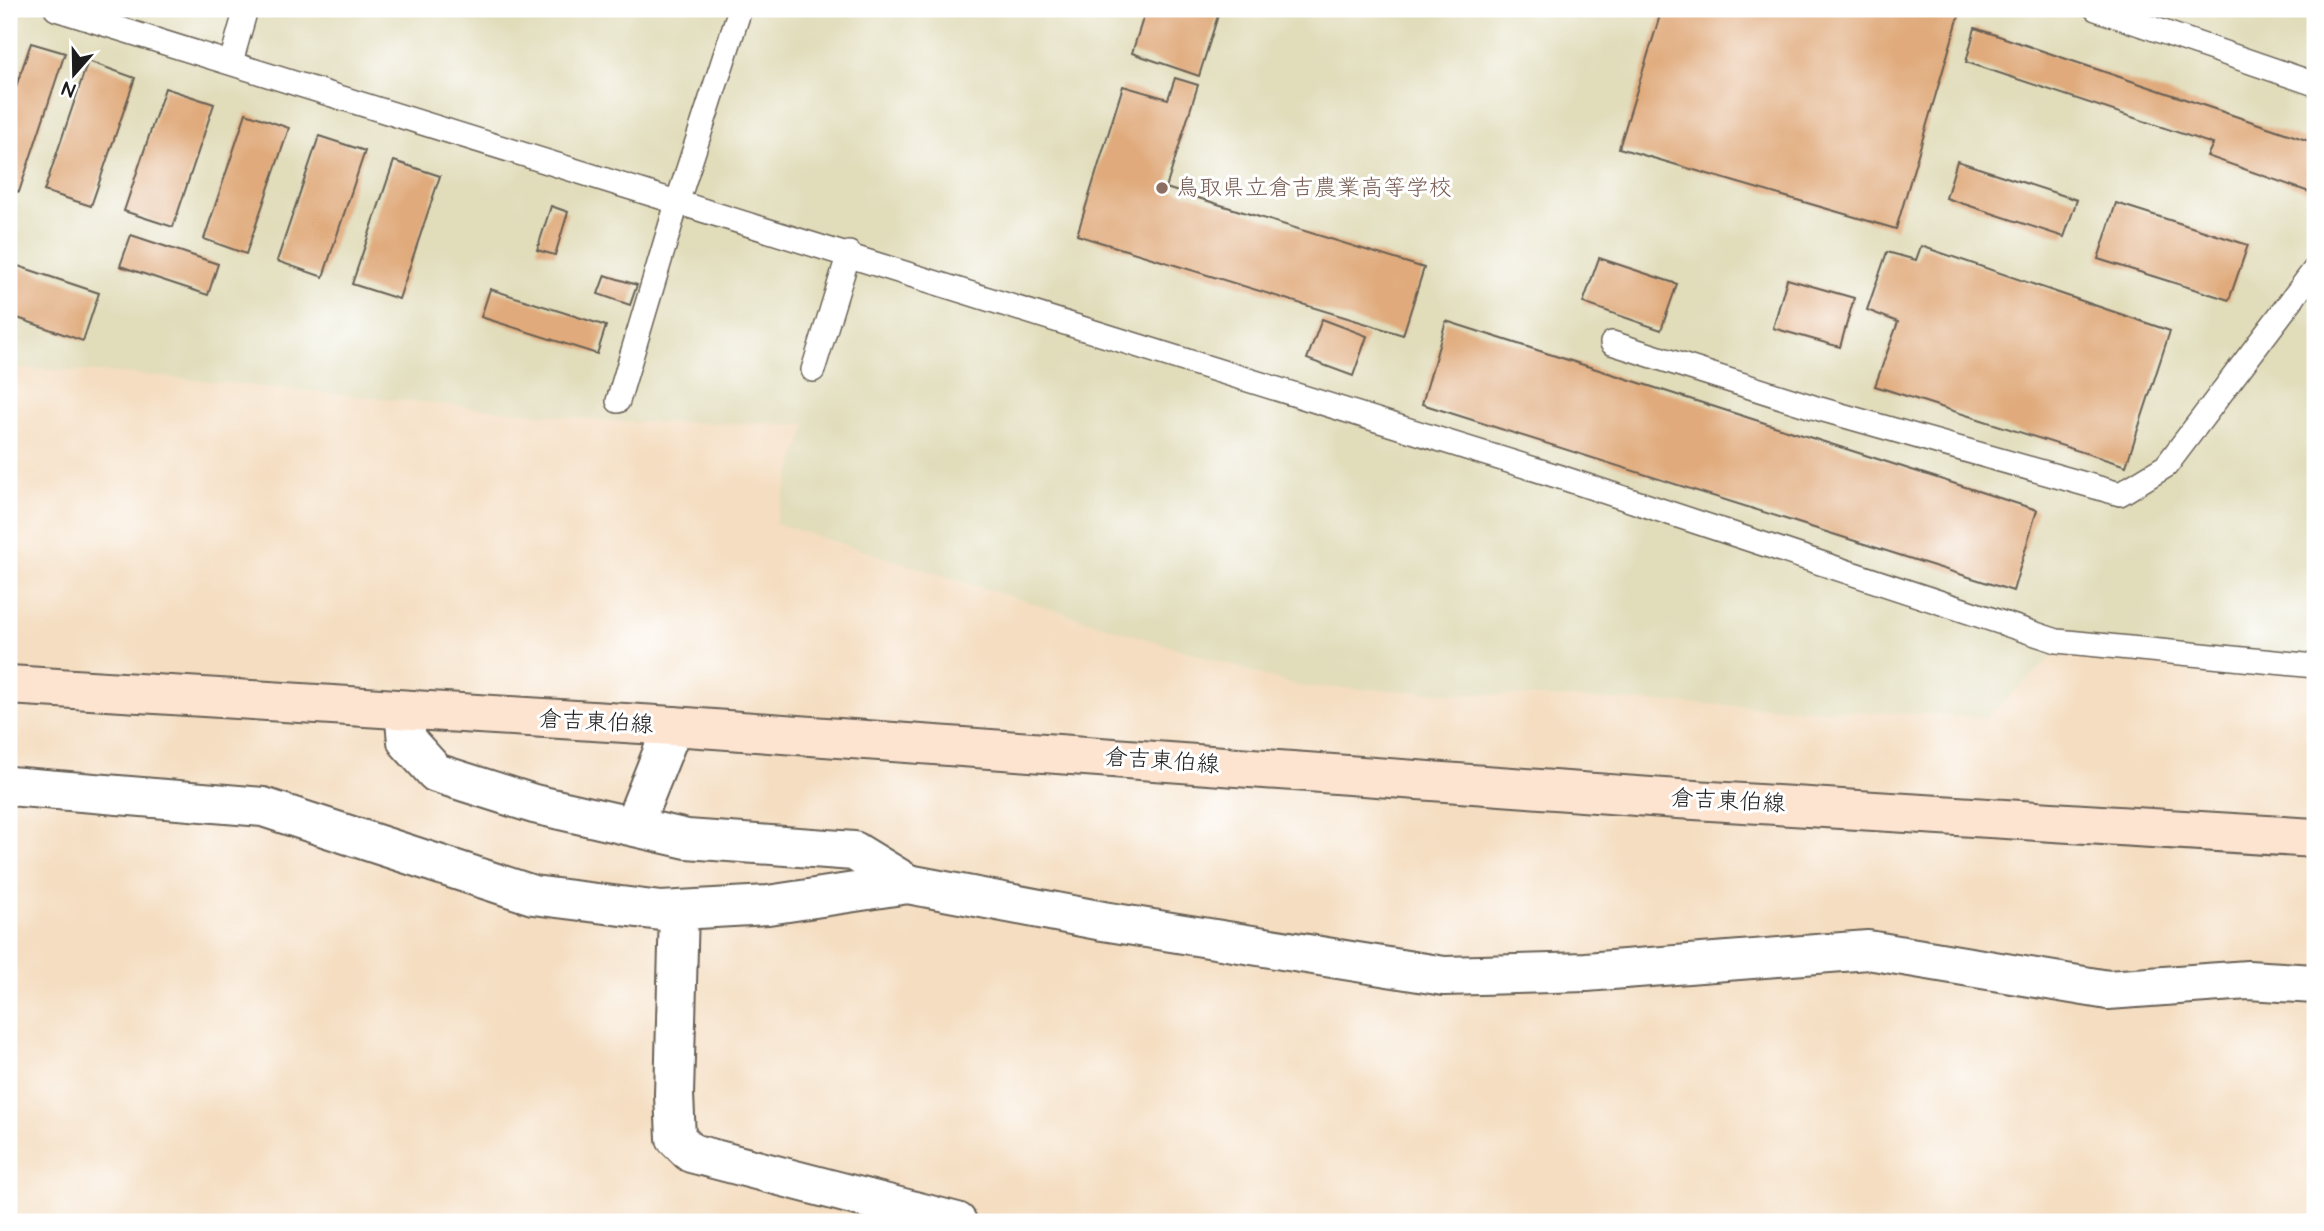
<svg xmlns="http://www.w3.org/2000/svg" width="2324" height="1231" viewBox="0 0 2324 1231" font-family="'Architects Daughter','Klee One',sans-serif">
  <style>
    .built { fill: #e1dcba }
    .building { fill: #e0aa7c }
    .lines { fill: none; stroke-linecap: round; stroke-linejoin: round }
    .service-casing { stroke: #686055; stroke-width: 26 }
    .minor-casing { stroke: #686055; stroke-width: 42 }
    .secondary-casing { stroke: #686055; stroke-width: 42 }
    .path { stroke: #686055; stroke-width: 4.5; stroke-dasharray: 5 5; stroke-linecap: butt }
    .service { stroke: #fff; stroke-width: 23 }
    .minor { stroke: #fff; stroke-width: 38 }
    .secondary { stroke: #fde4d1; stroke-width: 38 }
    .education-dot { fill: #8d6e63; stroke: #fff; stroke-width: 2.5 }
    .labels { text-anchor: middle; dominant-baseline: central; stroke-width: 6; stroke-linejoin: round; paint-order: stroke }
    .education-label { font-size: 23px; fill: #785e54; stroke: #fff; text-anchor: start }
    .street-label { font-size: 23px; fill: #1c1c1c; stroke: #fff }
  </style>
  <rect width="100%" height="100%" fill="#fff"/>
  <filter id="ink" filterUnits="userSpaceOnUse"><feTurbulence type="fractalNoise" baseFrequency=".0143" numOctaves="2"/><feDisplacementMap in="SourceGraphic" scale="14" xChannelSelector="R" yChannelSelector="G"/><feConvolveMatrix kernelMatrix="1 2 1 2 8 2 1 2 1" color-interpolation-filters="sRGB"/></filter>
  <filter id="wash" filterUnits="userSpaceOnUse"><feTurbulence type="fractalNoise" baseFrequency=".00686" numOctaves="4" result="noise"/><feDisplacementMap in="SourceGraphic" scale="28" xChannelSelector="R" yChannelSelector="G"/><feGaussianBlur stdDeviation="1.57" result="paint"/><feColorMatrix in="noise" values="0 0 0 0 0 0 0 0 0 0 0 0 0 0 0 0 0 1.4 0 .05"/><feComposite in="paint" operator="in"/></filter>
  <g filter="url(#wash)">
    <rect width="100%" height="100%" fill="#f4ddc0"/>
    <path class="built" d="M9,9h2306v664l-258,-21 -70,65 -689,-31 -523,-163 32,-99 -184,-2 -499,-49 -115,-5z"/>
    <g id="blocks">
      <path class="building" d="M1146,9h74l-21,67 -67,-23z
        M1662,9h299l-65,220 -277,-81z
        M1975,28l340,115v51l-108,-38 6,-12 -247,-82z
        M31,43l34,10 -46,139 -10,-4v-81z
        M88,61l47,17 -44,128 -47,-15z
        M1175,78l23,7 -32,103 258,80 -21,67 -326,-100 46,-149 45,13z
        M165,88l49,16 -41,123 -49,-16z
        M246,113l43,15 -43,126 -42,-15z
        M319,136l46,15 -42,126 -46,-16z
        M394,161l46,15 -41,123 -47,-15z
        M1957,161l120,39 -13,37 -118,-39z
        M2116,203l132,42 -19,55 -131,-41z
        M551,206l17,6 -13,43 -18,-5z
        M131,235l87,29 -10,31 -88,-29z
        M1921,246l249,85 -44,135 -251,-80 23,-64 -31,-12 20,-58 29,8z
        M1599,258l78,26 -16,46 -78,-27z
        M9,263l90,30 -16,48 -74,-26z
        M605,275l32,10 -7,20 -32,-11z
        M1787,279l67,19 -14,49 -67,-19z
        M490,289l116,37 -9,28 -116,-37z
        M1322,319l45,17 -14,40 -46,-17z
        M1446,321l591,189 -24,81 -591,-187z"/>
    </g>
  </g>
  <g filter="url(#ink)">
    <use href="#blocks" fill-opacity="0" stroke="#686055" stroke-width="2"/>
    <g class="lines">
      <defs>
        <path id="service" d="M56,9l1504,468 497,164 258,25
          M2096,9l219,75
          M231,62l15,-53
          M1612,343l201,64 307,87 46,-28 149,-197
          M813,370l36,-117
          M618,401l60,-201 62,-191"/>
        <path id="minor" d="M404,711l3,30 29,32 98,31 153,35 167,12 54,33 195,37 341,55 142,-4 282,-22 240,40 140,-10 67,4
          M9,786l254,21 270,88 128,16 107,-6 140,-21
          M633,826l40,-100
          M679,910l-5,185 2,43 15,15 266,69"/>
        <path id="secondary" d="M9,685l664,41 1005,73 637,39"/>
      </defs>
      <use href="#service" class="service-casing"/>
      <use href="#minor" class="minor-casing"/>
      <use href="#secondary" class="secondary-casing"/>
      <path class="path" d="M598,1222l32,-3 75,3"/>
      <use href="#service" class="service"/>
      <use href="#minor" class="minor"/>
      <use href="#secondary" class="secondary"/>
    </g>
  </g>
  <circle class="education-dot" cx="1162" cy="188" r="7"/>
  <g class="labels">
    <g class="education-label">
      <text x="1176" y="188">鳥取県立倉吉農業高等学校</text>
    </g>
    <g class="street-label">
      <text transform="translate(596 722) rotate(3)">倉吉東伯線</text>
      <text transform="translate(1162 761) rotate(4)">倉吉東伯線</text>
      <text transform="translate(1728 801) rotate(3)">倉吉東伯線</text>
    </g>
  </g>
  <rect width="2324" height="1231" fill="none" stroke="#fff" stroke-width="35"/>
  <g transform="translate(74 74) rotate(200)" stroke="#ffffff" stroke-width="5" paint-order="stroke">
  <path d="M0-5L12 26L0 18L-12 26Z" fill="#1c1c1c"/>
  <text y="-10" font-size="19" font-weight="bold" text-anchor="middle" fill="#1c1c1c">N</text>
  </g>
</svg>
